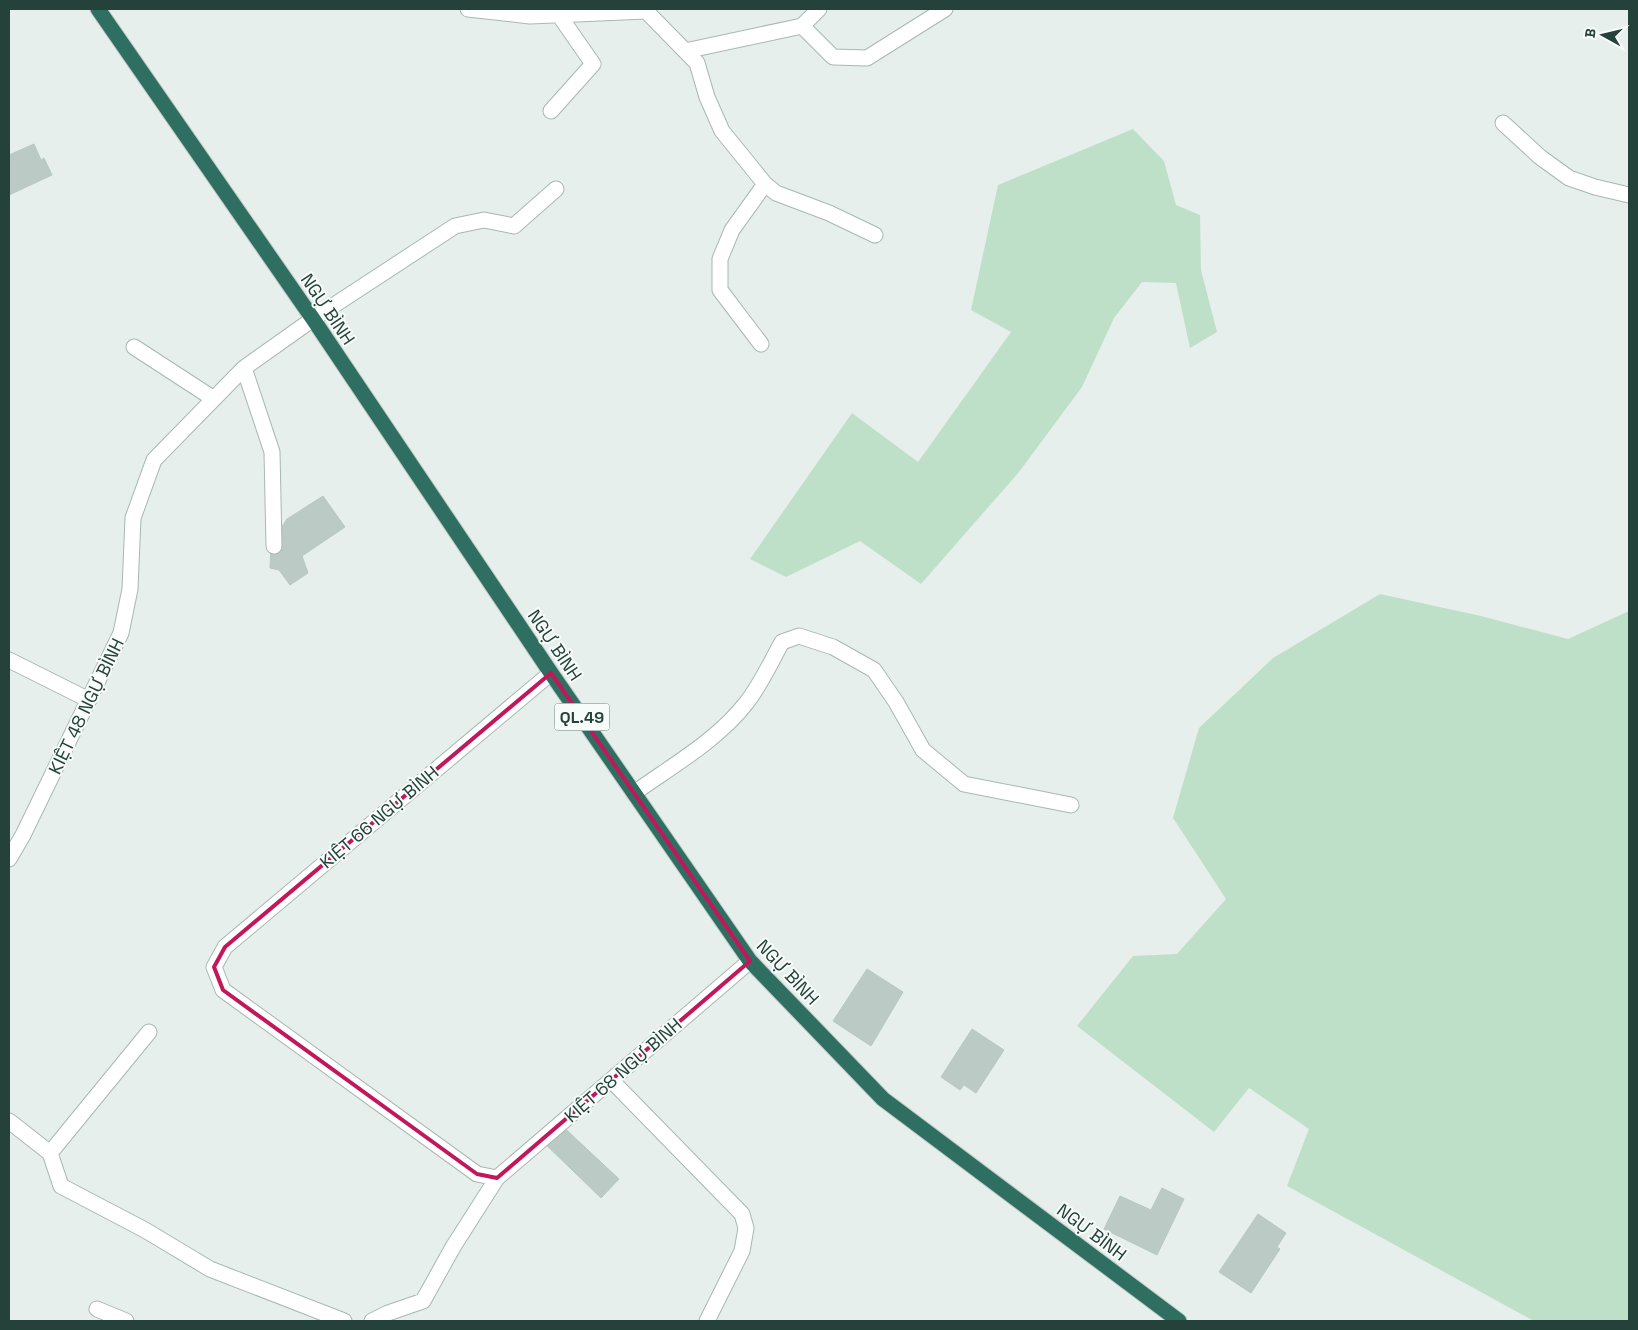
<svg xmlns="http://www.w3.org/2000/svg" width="1638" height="1330" viewBox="0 0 1638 1330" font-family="'Space Grotesk',sans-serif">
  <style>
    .green { fill: #bfe0c8 }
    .building { fill: #bbcac4; stroke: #b8c9c2 }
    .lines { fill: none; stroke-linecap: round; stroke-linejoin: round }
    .minor-casing { stroke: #a8b8b2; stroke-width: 17 }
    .highway-casing { stroke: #c2cac8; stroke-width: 17 }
    .minor { stroke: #fff; stroke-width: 15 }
    .highway { stroke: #2f6f62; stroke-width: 15 }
    .marked { fill: none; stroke: #c2185b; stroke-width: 4; stroke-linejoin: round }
    .labels { text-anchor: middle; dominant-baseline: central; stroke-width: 4; stroke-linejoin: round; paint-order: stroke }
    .shield { fill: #f7fbf9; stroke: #637a73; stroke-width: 1 }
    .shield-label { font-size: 16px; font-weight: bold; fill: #24423a }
    .street-label { font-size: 18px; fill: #24423a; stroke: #f7fbf9 }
  </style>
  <rect width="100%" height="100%" fill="#e6efeb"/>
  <path class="green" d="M1133,129l31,32 12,44 24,10 1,55 16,62 -27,16 -14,-65 -34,-1 -28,36 -32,69 -63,85 -98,112 -61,-43 -74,36 -36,-18 102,-146 66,49 93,-130 -40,-22 27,-125z
    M1380,594l101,22 87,23 61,-28v710h-95l-247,-135 22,-57 -60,-41 -35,44 -137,-106 56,-70 44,-2 49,-55 -53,-81 26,-90 74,-70z"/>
  <path class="building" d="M34,144l7,16 3,-2 8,17 -43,20v-40z
    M323,496l22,31 -43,29 6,17 -18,12 -11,-15 -9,-2 1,-24 16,-25z
    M867,969l36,23 -32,54 -38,-25z
    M972,1029l32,21 -28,43 -12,-8 -4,5 -19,-13z
    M557,1121l62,58 -18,19 -62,-60z
    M1162,1188l22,11 -27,56 -53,-26 16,-33 31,14z
    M1258,1214l28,19 -9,14 3,2 -29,44 -32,-21z"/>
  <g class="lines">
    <defs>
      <path id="minor" d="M468,9l62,7 116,-5 51,52 10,34 15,34 43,53 11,9 53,20 46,22
        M802,26l31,31 34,1 78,-49
        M685,51l117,-25 17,-17
        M551,111l42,-47 -34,-49
        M1503,123l37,34 29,21 26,9 34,8
        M761,344l-41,-54v-31l12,-29 33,-46
        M134,347l80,52
        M244,368l28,84 2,94
        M9,660l80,40
        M634,793c38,-27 85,-54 113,-91 14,-18 24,-40 35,-60l17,-6 34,11 41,23 22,32 27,48 41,34 107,21
        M9,859l14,-24 98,-202 9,-44 3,-71 21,-58 90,-92 69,-49 142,-93 29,-6 30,6 42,-37
        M611,1080l131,134 4,14 -4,23 -35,70
        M9,1121l41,32 11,33 84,44 65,39 134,52
        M50,1153l99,-121
        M497,1178l-20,-4 -254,-184 -9,-23 11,-20 326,-274
        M97,1309l29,12
        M372,1321l16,-8 35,-12 30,-54 44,-69 253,-217"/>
      <path id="highway" d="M98,9l215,310 238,354 199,288 133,138 296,222"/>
    </defs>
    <use href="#minor" class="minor-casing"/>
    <use href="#highway" class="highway-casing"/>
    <use href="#minor" class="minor"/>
    <use href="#highway" class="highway"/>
  </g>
  <path class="marked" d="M551,673l199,288 -253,217 -20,-4 -254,-184 -9,-23 11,-20z"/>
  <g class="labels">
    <rect class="shield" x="554.5" y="703.5" width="55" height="27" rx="4"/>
    <g class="shield-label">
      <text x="582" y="717">QL.49</text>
    </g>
    <g class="street-label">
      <text transform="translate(328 309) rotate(56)">NGỰ BÌNH</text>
      <text transform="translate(555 645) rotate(56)">NGỰ BÌNH</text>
      <text transform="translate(86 706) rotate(-64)">KIỆT 48 NGỰ BÌNH</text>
      <text transform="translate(379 817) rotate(-40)">KIỆT 66 NGỰ BÌNH</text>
      <text transform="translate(788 972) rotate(47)">NGỰ BÌNH</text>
      <text transform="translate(623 1070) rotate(-41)">KIỆT 68 NGỰ BÌNH</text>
      <text transform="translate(1092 1232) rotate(37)">NGỰ BÌNH</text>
    </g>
  </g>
  <rect width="1638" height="1330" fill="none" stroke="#24423a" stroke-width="20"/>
  <g transform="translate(1603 35) rotate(278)" stroke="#f7fbf9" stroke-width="4" paint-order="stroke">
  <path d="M0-4L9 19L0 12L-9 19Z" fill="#24423a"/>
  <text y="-8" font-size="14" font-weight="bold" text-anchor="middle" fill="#24423a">B</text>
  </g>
</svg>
